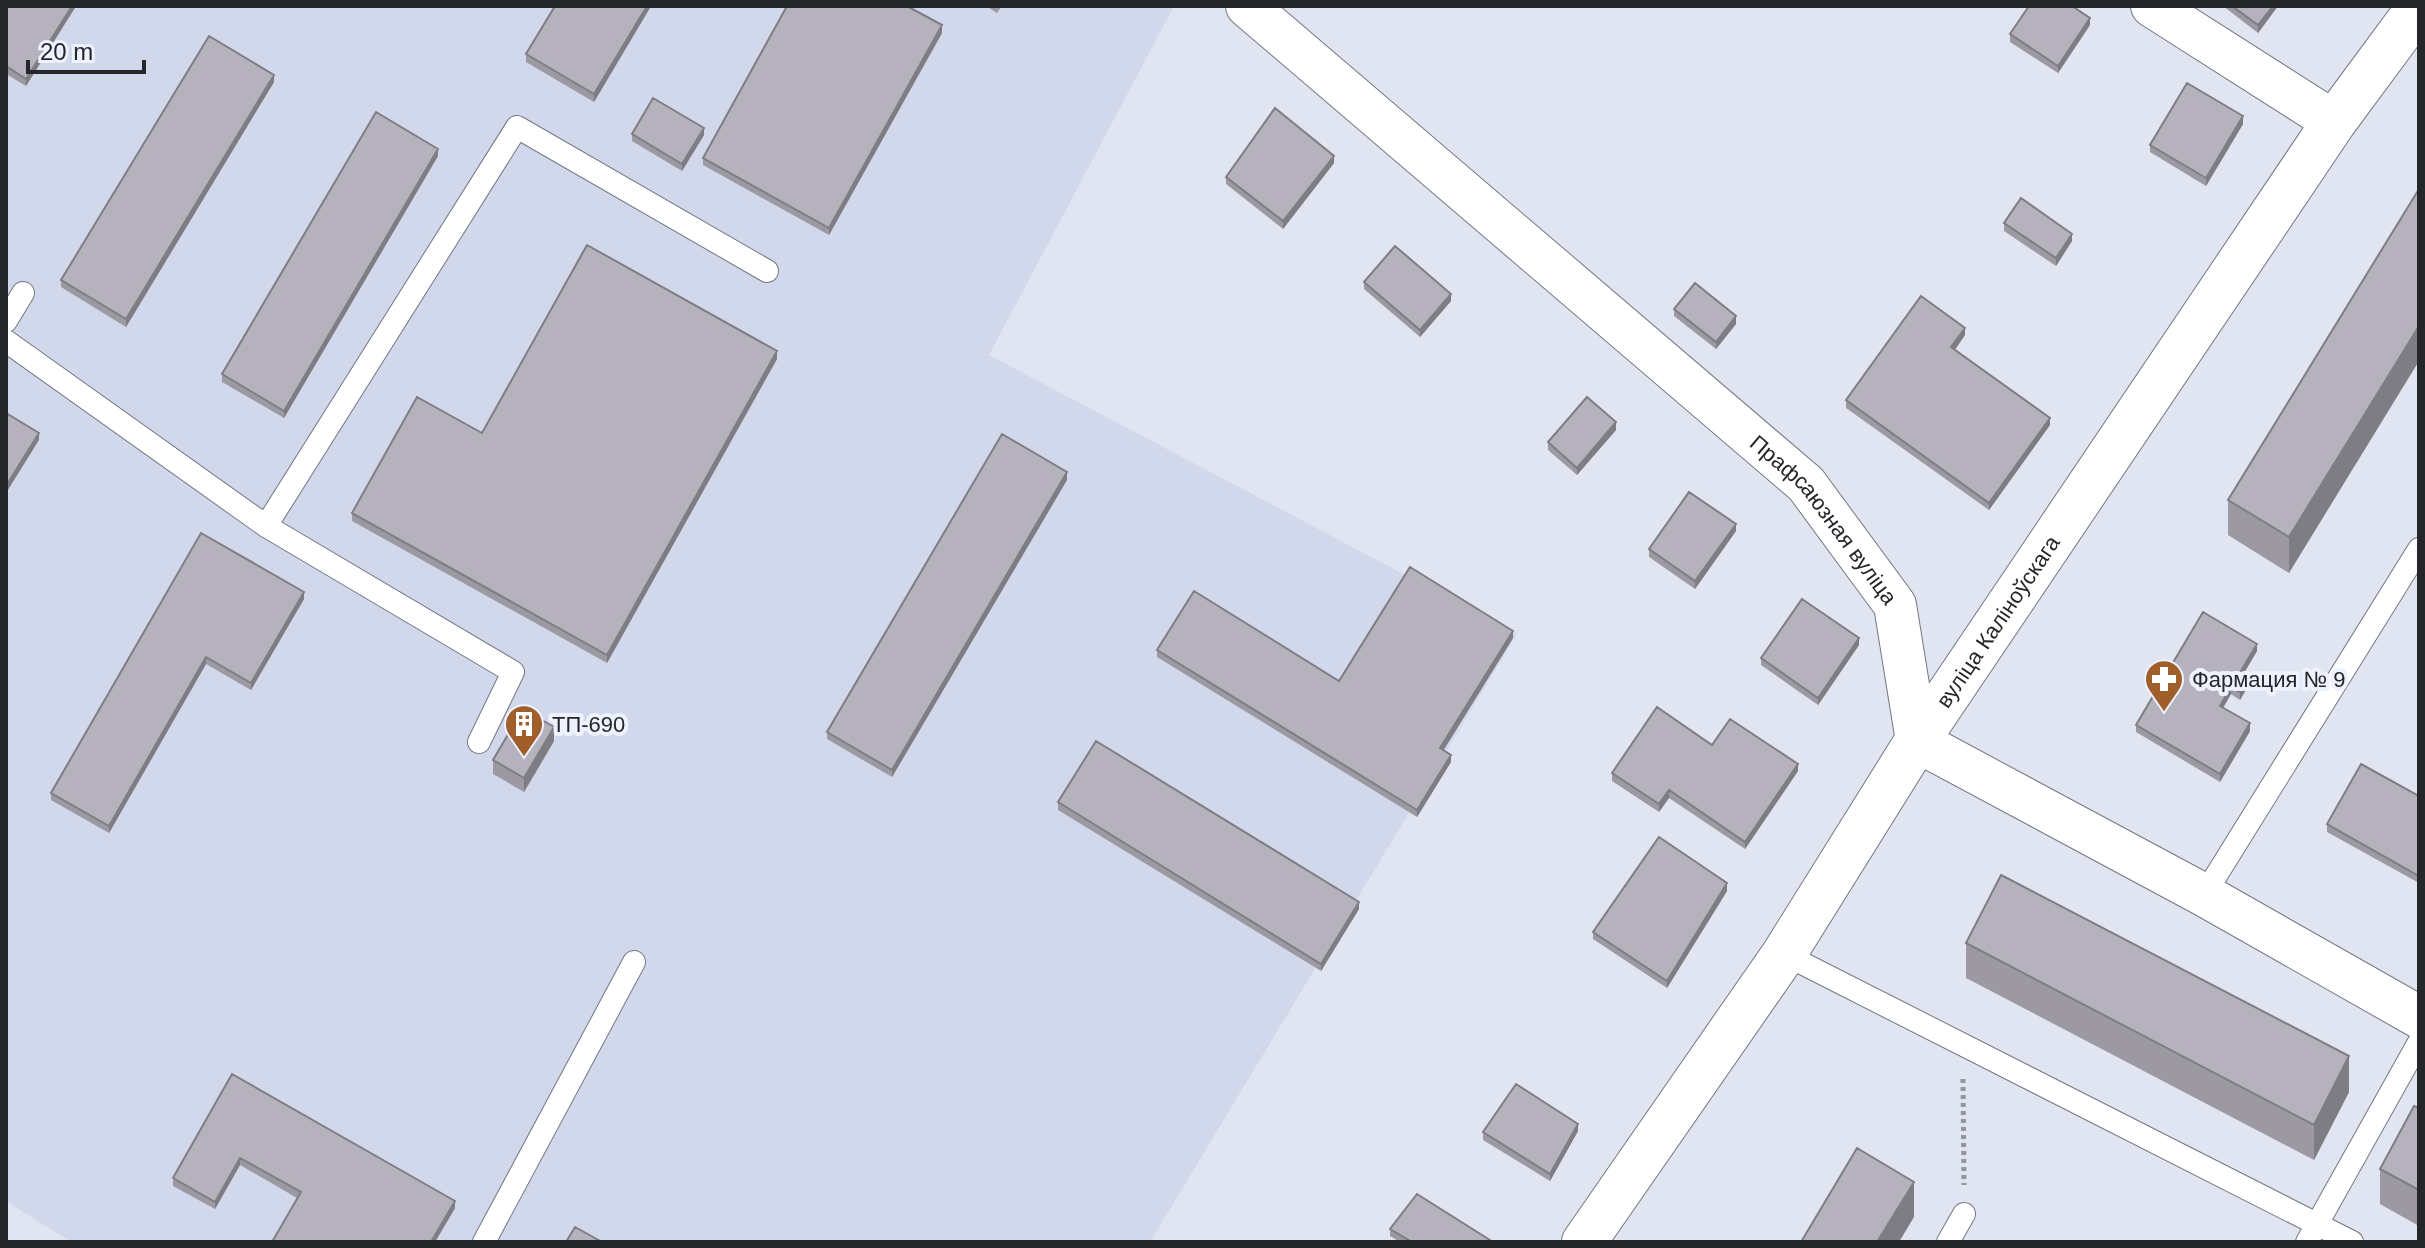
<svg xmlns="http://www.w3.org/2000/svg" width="2425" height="1248" viewBox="0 0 2425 1248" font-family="Arial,sans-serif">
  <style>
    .built { fill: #d1d8eb }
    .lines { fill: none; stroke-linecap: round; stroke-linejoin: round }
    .lane-casing { stroke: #737782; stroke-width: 24 }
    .street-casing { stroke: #737782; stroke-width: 44 }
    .secondary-casing { stroke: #737782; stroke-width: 46 }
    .path { stroke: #91959e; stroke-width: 5; stroke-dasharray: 4 4; stroke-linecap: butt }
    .lane { stroke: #fff; stroke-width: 22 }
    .street { stroke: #fff; stroke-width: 42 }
    .secondary { stroke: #fff; stroke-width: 44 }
    .wall { fill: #9c99a3 }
    .shaded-wall { fill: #7f7d84 }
    .building { fill: #b5b2bd; stroke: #7f7d84; stroke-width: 2 }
    .labels { text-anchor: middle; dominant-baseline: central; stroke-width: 8; stroke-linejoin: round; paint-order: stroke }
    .street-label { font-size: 22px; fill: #24262a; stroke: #eef2fe }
    .poi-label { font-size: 22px; fill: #24262a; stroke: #eef2fe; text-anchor: start }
  </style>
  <rect width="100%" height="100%" fill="#e0e5f1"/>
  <path class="built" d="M6,6h1168l-185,349 528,279 -367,608h-1079l-65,-41z"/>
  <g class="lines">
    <defs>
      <path id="lane" d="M6,321l17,-28
        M6,341l260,185 247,146 -34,70
        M266,526l251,-399 250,144
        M2204,895l215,-346
        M1784,954l568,288
        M484,1242l150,-280
        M1948,1242l16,-28
        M2307,1242l112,-200"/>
      <g id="street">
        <path id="s1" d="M1247,6l559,478 89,121 22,136 287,154 215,122"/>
        <path d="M2152,6l182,116"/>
      </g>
      <g id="secondary">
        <path id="s2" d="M1584,1242l200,-288 133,-213 417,-619 85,-115"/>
      </g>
    </defs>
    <use href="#lane" class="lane-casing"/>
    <use href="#street" class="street-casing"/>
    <use href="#secondary" class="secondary-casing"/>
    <path class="path" d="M1963,1079l1,106"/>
    <use href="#lane" class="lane"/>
    <use href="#street" class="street"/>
    <use href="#secondary" class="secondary"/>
  </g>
  <path class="wall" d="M6,6h70l-50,80 -20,-12z
    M555,6h96l-57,96 -68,-40v-8z
    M986,6h16l-5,7z
    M2223,6h55l-20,27z
    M2090,25l-32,48 -48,-31v-8z
    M942,33l-113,202 -126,-70v-7z
    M274,82l-148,245 -65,-40v-7z
    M2243,124l-37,62 -56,-34v-7z
    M632,134l72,1 -22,36 -50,-30z
    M438,156l-154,262 -62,-36v-8z
    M1334,163l-51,66 -57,-45v-7z
    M2419,189l-130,384 -61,-38v-35z
    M2004,223l68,18 -16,25 -52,-35z
    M1364,282l87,19 -31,36 -56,-48z
    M1674,309l62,15 -20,25 -42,-33z
    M1965,335l-10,15 95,75 -61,85 -143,-102v-8z
    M777,359l-170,304 -255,-142v-8l130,-80z
    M1616,430l-39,45 -29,-25v-8z
    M1067,480l-175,297 -65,-38v-7z
    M1736,531l-41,58 -46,-32v-8z
    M201,533l103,66 -53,91 -45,-26 -97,169 -58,-33v-7z
    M1513,638l-70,112 8,12 -34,55 -260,-160v-7l182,31z
    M1859,645l-41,60 -57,-40v-7z
    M2257,651l-16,27 6,10 -7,12 -9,-6 -8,14 27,23 -30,51 -84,-50v-7z
    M554,741l-30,51 -31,-18v-14z
    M1712,745l86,26 -53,78 -76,-51 -10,14 -47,-31v-8z
    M2419,796v87l-92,-51v-8z
    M1058,802l301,107 -38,62 -263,-161z
    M1727,891l-60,97 -74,-49v-7z
    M1966,943l383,149 -35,68 -348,-182z
    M232,1074l223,134 -20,34h-163l25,-44 -57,-33 -25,44 -42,-23v-8z
    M2419,1108v118l-39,-22v-35z
    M1578,1131l-28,50 -67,-41v-8z
    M1390,1229l103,13h-93l-10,-6z"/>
  <path class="shaded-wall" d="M72,6h4l-50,80v-7z
    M647,6h4l-57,96v-8z
    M2273,6h5l-20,27v-8z
    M2090,18v7l-32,48v-7z
    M942,25v8l-113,202v-7z
    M274,75v7l-148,245v-8z
    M2243,116v8l-37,62v-8z
    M704,128v7l-22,36v-7z
    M438,149v7l-154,262v-7z
    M1334,156v7l-51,66v-8z
    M2072,234v7l-16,25v-8z
    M1451,294v7l-31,36v-7z
    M1736,316v8l-20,25v-7z
    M2419,326v35l-130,212v-36z
    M1965,328v7l-14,20v-8z
    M777,351v8l-170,304v-8z
    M2050,418v7l-61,85v-7z
    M1616,422v8l-39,45v-7z
    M39,433v7l-33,53v-7z
    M1067,472v8l-175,297v-7z
    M1736,524v7l-41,58v-8z
    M304,592v7l-53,91v-7z
    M1513,631v7l-73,118v-8z
    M1859,638v7l-41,60v-7z
    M2257,644v7l-19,32v-7z
    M206,657v7l-97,169v-7z
    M2247,681v7l-7,12v-8z
    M2231,687v7l-11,19v-7z
    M2250,723v8l-30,51v-8z
    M554,727v14l-30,51v-14z
    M1451,755v7l-34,55v-7z
    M1798,764v7l-53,78v-7z
    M1669,790v8l-10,14v-8z
    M1727,883v8l-60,97v-7z
    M1359,902v7l-38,62v-7z
    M2349,1056v36l-35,68v-35z
    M1578,1124v7l-28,50v-7z
    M240,1158v7l-25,44v-7z
    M1914,1182v35l-15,25h-22z
    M455,1201v7l-20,34h-4z"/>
  <path class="building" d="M6,6h66l-46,73 -20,-13z
    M555,6h92l-53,88 -68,-40z
    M787,6h120l35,19 -113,203 -126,-70z
    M2029,6h43l18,12 -32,48 -48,-32z
    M2232,6h41l-15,19z
    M209,36l65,39 -148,244 -65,-39z
    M2187,83l56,33 -37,62 -56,-33z
    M653,98l51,30 -22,36 -50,-30z
    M1275,108l59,48 -51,65 -57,-44z
    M376,112l62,37 -154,262 -62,-37z
    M2419,189v137l-130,211 -61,-37z
    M2021,198l51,36 -16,24 -52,-35z
    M587,245l190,106 -170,304 -255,-142 65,-116 65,36z
    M1395,246l56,48 -31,36 -56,-48z
    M1695,283l41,33 -20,26 -42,-33z
    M1921,296l44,32 -14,19 99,71 -61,85 -143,-103z
    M1587,397l29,25 -39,46 -29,-26z
    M6,413l33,20 -33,53z
    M1002,434l65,38 -175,298 -65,-38z
    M1689,492l47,32 -41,57 -46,-32z
    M201,533l103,59 -53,91 -45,-26 -97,169 -58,-33z
    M1410,567l103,64 -73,117 11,7 -34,55 -260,-160 37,-59 145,90z
    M1802,599l57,39 -41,60 -57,-40z
    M2203,612l54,32 -19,32 9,5 -7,11 -9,-5 -11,19 30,17 -30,51 -84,-49z
    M1657,707l55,38 18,-26 68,45 -53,78 -76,-52 -10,14 -47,-31z
    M523,709l31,18 -30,51 -31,-18z
    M1096,741l263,161 -38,62 -263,-162z
    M2361,764l58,32v80l-92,-52z
    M1659,837l68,46 -60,98 -74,-49z
    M2001,875l348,181 -35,69 -348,-182z
    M232,1074l223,127 -24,41h-159l29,-50 -61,-34 -25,44 -42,-24z
    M1516,1084l62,40 -28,50 -67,-42z
    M2414,1106l5,2v82l-39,-21z
    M1857,1148l57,34 -37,60h-76z
    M1417,1194l76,48h-81l-22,-13z
    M575,1227l27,15h-36z"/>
  <defs>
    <symbol id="pharmacy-pin" viewBox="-11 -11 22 30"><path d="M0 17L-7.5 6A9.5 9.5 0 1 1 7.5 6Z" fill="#a05e2b" stroke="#eef2fe"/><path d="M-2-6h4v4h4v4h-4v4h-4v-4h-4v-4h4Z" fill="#fff"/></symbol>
    <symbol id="building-pin" viewBox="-11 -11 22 30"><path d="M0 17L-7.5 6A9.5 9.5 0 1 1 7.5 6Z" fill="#a05e2b" stroke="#eef2fe"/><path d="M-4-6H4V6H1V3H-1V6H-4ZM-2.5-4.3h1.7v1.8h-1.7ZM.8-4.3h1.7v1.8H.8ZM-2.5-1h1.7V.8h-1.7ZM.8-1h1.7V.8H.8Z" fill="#fff"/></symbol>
  </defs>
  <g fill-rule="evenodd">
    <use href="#pharmacy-pin" x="2142" y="657" width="44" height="60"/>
    <use href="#building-pin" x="502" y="702" width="44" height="60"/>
  </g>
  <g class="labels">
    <g class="street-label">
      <text stroke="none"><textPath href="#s1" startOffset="774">Прафсаюзная вуліца</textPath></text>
      <text stroke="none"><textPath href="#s2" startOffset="746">вуліца Каліноўскага</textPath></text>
    </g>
    <g class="poi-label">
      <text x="2192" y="679">Фармация № 9</text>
      <text x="552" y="724">ТП-690</text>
    </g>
  </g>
  <rect width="2425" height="1248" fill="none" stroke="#24262a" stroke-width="16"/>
  <path d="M28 60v12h116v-12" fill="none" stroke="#24262a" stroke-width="4"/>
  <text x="40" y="60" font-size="24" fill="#24262a" stroke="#eef2fe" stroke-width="6" paint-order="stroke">20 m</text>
</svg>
